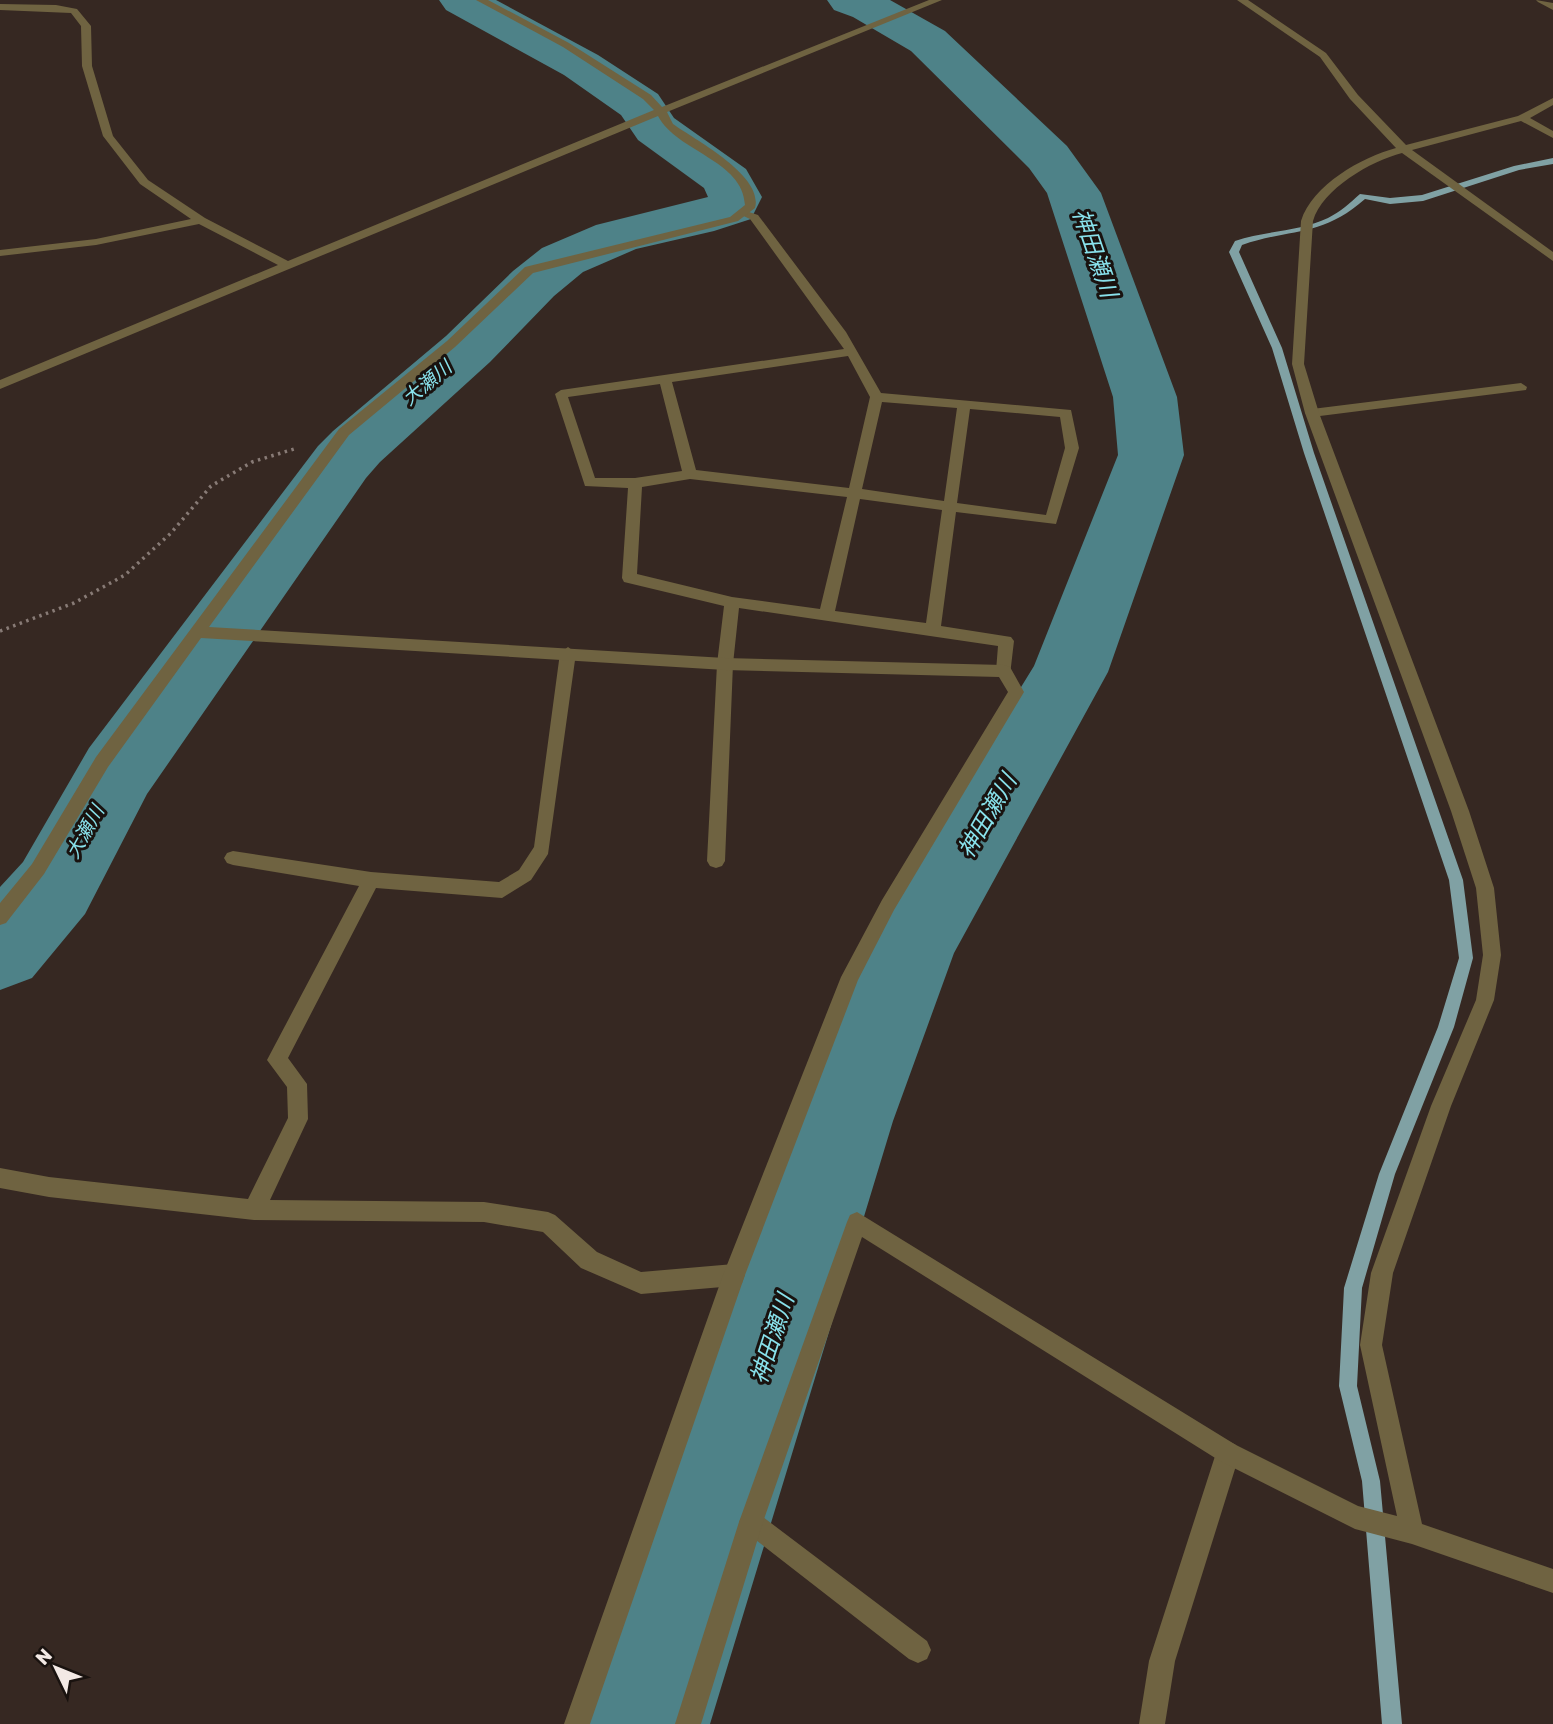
<svg xmlns="http://www.w3.org/2000/svg" width="1553" height="1724" viewBox="0 0 1553 1724" font-family="Rubik,'Noto Sans JP',sans-serif">
  <style>
    .lines { fill: none; stroke-linecap: round; stroke-linejoin: round }
    .stream { fill: #80a1a4; fill-rule: evenodd }
    .river { fill: #4e8288; fill-rule: evenodd }
    .path { stroke: #887b76; stroke-width: 3.5; stroke-dasharray: 2.5 4.5; stroke-linecap: butt }
    .lane { fill: #6f6341; fill-rule: evenodd }
    .street { fill: #6f6341; fill-rule: evenodd }
    .labels { text-anchor: middle; dominant-baseline: central; stroke-width: 6; stroke-linejoin: round; paint-order: stroke }
    .far-water-label { font-size: 19px; font-style: italic; fill: #89e2ec; stroke: #19120f }
    .water-label { font-size: 23px; font-style: italic; fill: #89e2ec; stroke: #19120f }
  </style>
  <rect width="100%" height="100%" fill="#362822"/>
  <g class="lines">
    <path class="stream" d="M1553,158v6l-34,6 -96,31 -33,3 -25,-5c-43,38 -73,29 -123,46l-3,7 43,96 32,105 149,427 10,78 -19,69 -59,147 -33,114 -5,98 23,95 22,243h-20l-20,-243 -23,-95 5,-98 35,-114 59,-147 21,-69 -10,-78 -145,-427 -32,-105 -43,-96 6,-11c30,-10 66,-10 93,-23 12,-6 22,-15 32,-24l30,4 32,-3 92,-29z"/>
    <path class="river" d="M439,0h57l102,55 60,39 16,24 72,51 16,28 -11,22 -37,12 -78,18 -53,23 -29,24 -64,66 -110,100 -14,16 -219,316 -62,120 -53,64 -32,12v-103l23,-25 66,-114 229,-302 15,-15 113,-95 67,-65 29,-23 54,-23 112,-28 -4,-9 -66,-48 -17,-25 -57,-40 -118,-65z
      M827,0h63l55,31 122,115 34,47 76,204 7,58 -76,217 -154,281 -61,168 -183,603h-126l211,-603 74,-180 13,-28 152,-247 84,-211 -5,-58 -66,-204 -18,-25 -118,-117 -58,-34 -19,-7z"/>
    <path class="path" d="M0,631l74,-28 51,-28 46,-42 40,-47 41,-24 42,-13"/>
    <path class="lane" d="M743,210l15,5 88,117 35,61 190,17 8,38 -23,76 -100,-12 -15,114 70,11 3,4 -4,34h-12l-2,-4 2,-25 -259,-38 -6,56 -8,197 -3,5 -6,2 -6,-2 -3,-5 10,-197 7,-58 -100,-24 -2,-4 6,-90 -43,-2 -30,-92 6,-4 283,-41 -94,-130 -13,-6zM848,356l22,41 -21,91 -153,-18 -24,-88zM660,384l22,87 -47,7h-40l-27,-81zM882,402l75,6 -13,93 -82,-12zM970,409l90,8 5,31 -19,67 -89,-12zM690,479l157,18 -27,112 -88,-12 -95,-23 5,-87zM860,499l82,11 -16,113 -91,-12z
      M1521,383l6,4 -1,3 -214,27 -7,-4 7,-4z
      M568,647l8,6 -28,201 -17,26 -29,18 -126,-10 -88,170 19,26 1,35 -38,81 214,2 64,10 7,3 42,37 44,20 93,-8 8,3 3,8 -3,8 -8,3 -93,8 -60,-26 -38,-36 -59,-10 -230,-2 -205,-23 -49,-9v-20l49,9 199,22 40,-81 -1,-31 -20,-27 92,-174 -126,-21 -6,-2 -3,-5 3,-5 6,-2 138,21 128,10 20,-12 15,-23 26,-194z
      M1228,1441l8,4 4,8 -65,208 -10,63h-26l10,-63 67,-208 4,-8z
      M751,1510l8,4 168,127 4,9 -4,9 -9,4 -9,-4 -166,-129 -4,-8 4,-8z"/>
    <path class="street" d="M476,0h12l81,43 82,52 11,12 267,-107h13l-275,112 6,12c24,17 91,52 82,84l-17,13 -205,52 -78,74 -106,88 -140,192 516,31 279,7 6,2 14,25 -130,218 -36,70 -113,295 -155,449h-26l159,-449 118,-298 41,-77 126,-208 -9,-15 -274,-7 -524,-32 -93,129 -64,107 -38,49 -6,2v-22l32,-39 64,-107 243,-328 108,-88 78,-74 205,-50 15,-12c-2,-45 -68,-53 -87,-89l-658,273v-9l278,-115 -79,-41 -103,21 -96,11v-6l96,-11 95,-20 -51,-35 -37,-48 -21,-70 -1,-40 -10,-13 -71,-3v-6l56,1 21,4 14,17 1,40 21,70 35,44 57,38 83,43 366,-151 -11,-11 -80,-52z
      M1237,0h11l78,53 32,42 48,50 112,-29 35,-18v7l-23,13 23,13v7l-32,-17 -109,29 141,102v9l-151,-108c-31,8 -80,36 -89,68l-9,143 15,49 150,398 25,77 7,67 -7,45 -43,106 -58,167 -11,72 40,179 131,45v24l-141,-49 -57,-15 -135,-68 -358,-224 -99,285 -62,202h-26l64,-202 108,-300 3,-7 7,-3 379,233 122,61 39,10 -37,-171 11,-72 60,-167 45,-106 7,-45 -7,-67 -25,-77 -146,-398 -13,-49 9,-143c11,-36 61,-64 95,-73l-46,-49 -30,-42z
      M1536,0l17,3v7l-15,-8z"/>
  </g>
  <g class="labels">
    <g class="far-water-label">
      <text transform="translate(427 383) rotate(-40)">大瀬川</text>
      <text transform="translate(85 832) rotate(-61)">大瀬川</text>
    </g>
    <g class="water-label">
      <text transform="translate(1095 253) rotate(71)">神田瀬川</text>
      <text transform="translate(987 816) rotate(-60)">神田瀬川</text>
      <text transform="translate(772 1339) rotate(-72)">神田瀬川</text>
    </g>
  </g>
  <g transform="translate(56 1668) rotate(313)" stroke="#19120f" stroke-width="5" paint-order="stroke">
  <path d="M0-5L12 26L0 18L-12 26Z" fill="#f3e9e5"/>
  <text y="-10" font-size="19" font-weight="bold" text-anchor="middle" fill="#f3e9e5">N</text>
  </g>
</svg>
